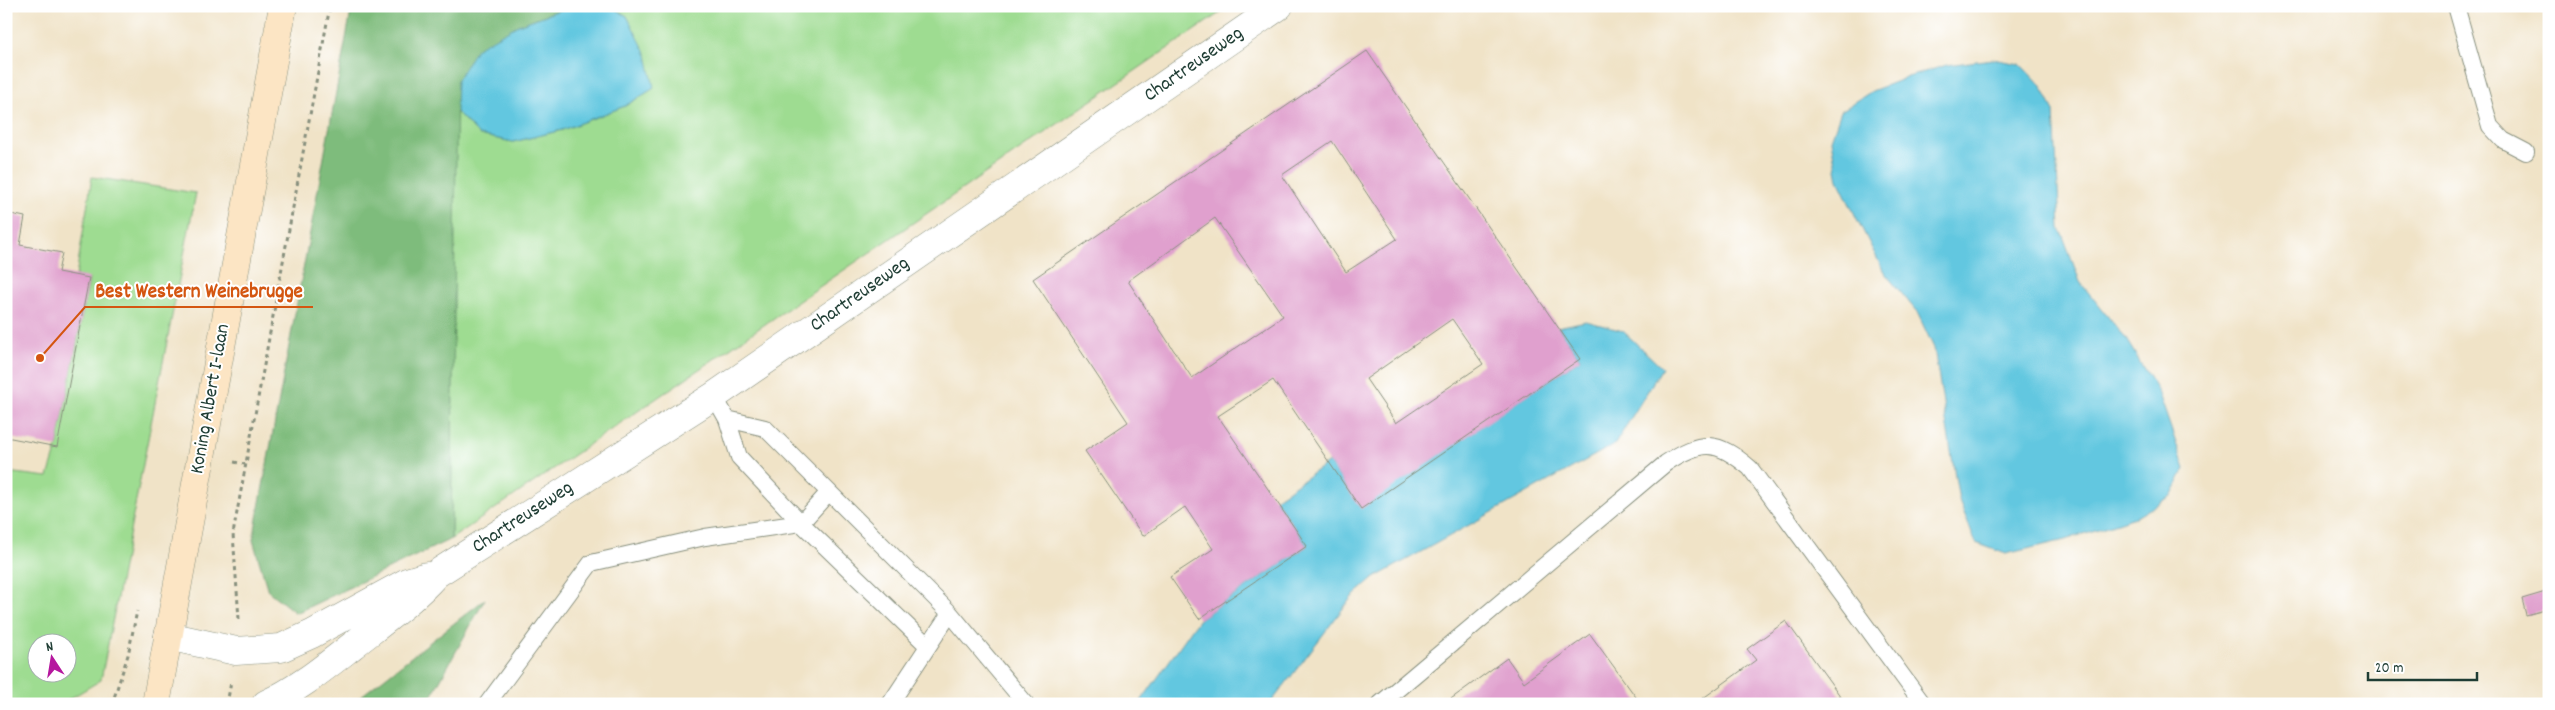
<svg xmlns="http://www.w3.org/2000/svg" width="2555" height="710" viewBox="0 0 2555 710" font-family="Dekko,sans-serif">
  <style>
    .green { fill: #9edc91; stroke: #5e8c62; fill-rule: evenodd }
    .forest { fill: #7ebc7b; stroke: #4e7c58 }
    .water { fill: #62c7e0; stroke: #40828a }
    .building { fill: #e0a0ce; fill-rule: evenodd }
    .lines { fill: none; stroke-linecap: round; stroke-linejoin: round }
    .service-casing { stroke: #88907e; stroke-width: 18 }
    .minor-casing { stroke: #88907e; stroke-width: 29 }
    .secondary-casing { stroke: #88907e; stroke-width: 29 }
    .path { stroke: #88907e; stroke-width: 3; stroke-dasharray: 4 4; stroke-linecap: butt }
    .service { stroke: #fff; stroke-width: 16 }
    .minor { stroke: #fff; stroke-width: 28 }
    .secondary { stroke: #fce5c4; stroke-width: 28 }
    .labels { text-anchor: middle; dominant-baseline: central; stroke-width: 4; stroke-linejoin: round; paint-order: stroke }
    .street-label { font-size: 20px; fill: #1f3d34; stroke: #fff }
    .leader { fill: none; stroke: #d45610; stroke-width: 2 }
    .callout-dot { fill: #d45610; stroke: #fff; stroke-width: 2 }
    .callout-label { font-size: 21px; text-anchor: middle; font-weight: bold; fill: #d45610; stroke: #fff; stroke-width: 4; stroke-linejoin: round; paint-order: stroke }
  </style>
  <rect width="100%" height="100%" fill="#fff"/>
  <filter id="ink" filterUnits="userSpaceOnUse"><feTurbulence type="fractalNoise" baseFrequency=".02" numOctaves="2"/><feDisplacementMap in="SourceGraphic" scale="10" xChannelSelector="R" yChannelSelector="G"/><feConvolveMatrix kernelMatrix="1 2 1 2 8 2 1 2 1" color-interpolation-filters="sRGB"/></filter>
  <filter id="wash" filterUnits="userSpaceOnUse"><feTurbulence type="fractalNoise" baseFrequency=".0096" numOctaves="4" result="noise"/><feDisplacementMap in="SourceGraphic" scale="20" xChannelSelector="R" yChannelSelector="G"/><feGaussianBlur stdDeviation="1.12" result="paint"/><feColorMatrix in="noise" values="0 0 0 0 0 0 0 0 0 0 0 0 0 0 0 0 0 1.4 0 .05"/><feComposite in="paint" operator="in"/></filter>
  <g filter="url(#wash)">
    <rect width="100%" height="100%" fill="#f0e3c7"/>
    <path class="green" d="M610,6h620l-779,533 5,-428 23,24 34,7 49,-12 63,-24 29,-18 -27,-72z
      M92,177l104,16 -95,487 -40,24h-55v-232l42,5 9,-30 32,-168 -13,-3zM38,642h30v30h-30z"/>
    <path class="forest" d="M352,6h226l-10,1 -50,18 -61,55 -6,459 -155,74 -28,-22 -15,-51z
      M485,599l-58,105h-76z"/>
    <path class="water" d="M610,6l17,10 20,39 7,33 -29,18 -63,24 -49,12 -34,-7 -23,-24 1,-31 20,-32 41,-23 50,-18z
      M1993,59l27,5 21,22 13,25 6,117 20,54 46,57 33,55 26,75 -14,27 -33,20 -73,24 -59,14 -30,-11 -17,-43 -25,-152 -17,-36 -33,-40 -29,-57 -17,-35 -7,-40 10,-29 31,-20 36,-14 39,-12z
      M1586,321l37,10 39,37 -47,76 -241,134 -23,20 -81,106h-131l60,-85 108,-73 -32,-47 54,-37 32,46 219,-149 -22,-32z"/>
    <g id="blocks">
      <path class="building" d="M1367,51l213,308 -219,150 -88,-129 -55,36 89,130 -108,73 -29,-42 43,-28 -28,-42 -42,29 -58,-85 43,-29 -95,-143zM1332,141l65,98 -51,33 -64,-97zM1215,218l68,98 -91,62 -64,-97zM1452,319l31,45 -87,59 -30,-44z
        M2549,136v17h-1l-4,-15z
        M6,213l19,4 -5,28 42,8 -4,19 31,6 -32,169 -51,-10z
        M2549,591v18l-23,6 -4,-16z
        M1786,621l60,83h-151l61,-44 -9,-11z
        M1590,634l51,70h-197l63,-46 17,24z"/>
    </g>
  </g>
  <g filter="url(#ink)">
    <use href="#blocks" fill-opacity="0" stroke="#88907e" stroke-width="1"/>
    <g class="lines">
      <defs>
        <path id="service" d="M2456,6l34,120 13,14 23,12
          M714,396l13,23 38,9 185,185 76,91
          M727,419l12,38 62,66 127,123
          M487,704l104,-141 114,-26 96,-14 28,-31
          M890,704l60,-91
          M1380,704l286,-241c36,-24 51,-23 84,5l173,236"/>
        <path id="minor" d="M168,636l68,15 45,-3 31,-14 95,-52 20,-6
          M266,704c31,-14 59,-37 86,-58 29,-23 59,-44 84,-72l278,-178 565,-390"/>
        <path id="secondary" d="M156,704l127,-698"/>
      </defs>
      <use href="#service" class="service-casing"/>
      <use href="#minor" class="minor-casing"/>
      <use href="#secondary" class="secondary-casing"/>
      <path class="path" d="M234,462l11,2
        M239,619l-6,-85 97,-528
        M112,704l16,-49 9,-44
        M227,704l4,-22"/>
      <use href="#service" class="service"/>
      <use href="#minor" class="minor"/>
      <use href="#secondary" class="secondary"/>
    </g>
  </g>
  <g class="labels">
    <g class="street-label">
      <text transform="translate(1194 65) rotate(-35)">Chartreuseweg</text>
      <text transform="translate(860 295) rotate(-35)">Chartreuseweg</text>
      <text transform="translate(211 399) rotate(-80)">Koning Albert I-laan</text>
      <text transform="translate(523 518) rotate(-33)">Chartreuseweg</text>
    </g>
  </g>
  <path class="leader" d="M40 358L85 307H313"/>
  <circle class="callout-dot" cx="40" cy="358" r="5"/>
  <g class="callout-label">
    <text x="199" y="297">Best Western Weinebrugge</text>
  </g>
  <rect width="2555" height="710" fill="none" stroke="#fff" stroke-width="25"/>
  <g transform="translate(52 658) rotate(348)"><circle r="24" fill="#ffffff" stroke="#a5b1ae"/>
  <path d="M0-4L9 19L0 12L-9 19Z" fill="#b5179e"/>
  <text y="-8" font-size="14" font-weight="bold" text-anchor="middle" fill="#1f3d34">N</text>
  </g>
  <path d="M2368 672v8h109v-8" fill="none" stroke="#1f3d34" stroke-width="2.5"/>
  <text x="2375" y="672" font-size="15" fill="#1f3d34" stroke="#ffffff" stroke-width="4" paint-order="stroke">20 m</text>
</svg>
